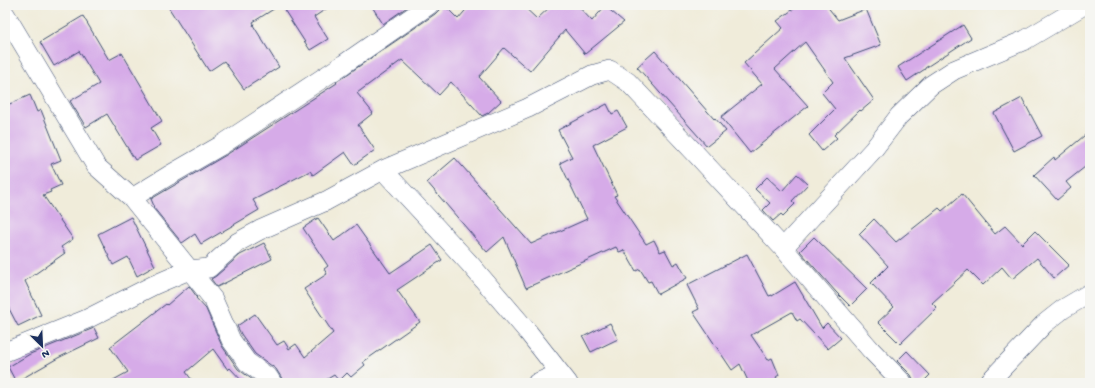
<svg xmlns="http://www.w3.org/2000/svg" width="1095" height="388" viewBox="0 0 1095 388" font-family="'Gochi Hand',sans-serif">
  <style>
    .building { fill: #d6abe8 }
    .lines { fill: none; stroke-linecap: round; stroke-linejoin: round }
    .street-casing { stroke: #3b4b71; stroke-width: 20 }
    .street { stroke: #fff; stroke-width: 19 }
  </style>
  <rect width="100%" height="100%" fill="#f6f6f2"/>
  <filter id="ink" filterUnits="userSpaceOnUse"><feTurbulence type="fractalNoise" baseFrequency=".025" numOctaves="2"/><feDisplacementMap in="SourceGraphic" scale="8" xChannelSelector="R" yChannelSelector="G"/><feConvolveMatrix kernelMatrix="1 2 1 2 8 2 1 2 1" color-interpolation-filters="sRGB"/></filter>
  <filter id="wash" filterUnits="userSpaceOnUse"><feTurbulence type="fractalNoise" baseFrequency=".012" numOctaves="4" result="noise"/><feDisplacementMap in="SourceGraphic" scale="16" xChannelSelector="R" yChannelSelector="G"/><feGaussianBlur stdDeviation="0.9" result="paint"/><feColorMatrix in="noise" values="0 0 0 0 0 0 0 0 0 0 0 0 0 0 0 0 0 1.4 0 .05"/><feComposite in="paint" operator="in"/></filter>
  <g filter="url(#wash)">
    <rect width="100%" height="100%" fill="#f0ecda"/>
    <g id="blocks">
      <path class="building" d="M167,5h113l-27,17 1,2 -1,1 26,42 -35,22 -20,-28 -15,10z
        M281,5h51l-18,12 14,22 -18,11z
        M371,5h39l-27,19z
        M440,5h4l14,14 12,-14h52l15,14 15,-14h25l15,16 13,-15 19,16 -39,32 -20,-24 -35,41 -26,-23 -25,29 22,24 -13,12 -6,3 -31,-34 -12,13 -37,-35 -45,33 16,20 -15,12 17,25 -21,15 -9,-13 -32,23 -3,-4 -57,29 6,10 -58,34 -6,-10 -13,9 -29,-36 1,-1 -3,-7 75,-44 111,-72 -1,-1 99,-68 4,-4z
        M799,5h27l12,15 28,-11 15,36 -36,13 29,42 -13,11 -1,-1 -26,25 3,3 -15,13 -13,-16 26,-26 -13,-16 11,-11 -28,-40 -30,27 33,37 -58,47 -29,-36 41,-33 -18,-21 39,-35 -6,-7z
        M83,16l26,44 13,-7 40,68 -11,7 10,17 -26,15 -28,-46 -21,13 -16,-26 29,-17 -20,-33 -25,15 -14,-24z
        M963,25l8,13 -46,30v1l-18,12 -9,-14z
        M655,51l59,68 1,-1 11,13 -19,15 -70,-79z
        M30,95l7,17 4,-2 20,50 -10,4 10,21 -11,5 1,2 -8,3 30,44 -12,8 4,6 -40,28 16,34 -23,11 -13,-25v-195z
        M1022,98l20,38 -28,15 -20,-38z
        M607,104l5,10 6,-3 9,16 -34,18 24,50 -3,1 32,48 8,-4 6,12 5,-2 8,15 5,-3 9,16 -29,16 -7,-13 -3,1 -8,-13 -4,2 -12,-21 -5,2 -3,-5 -90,41 -22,-51 -17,15 -60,-70 28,-24 76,86 56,-25 -27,-56 12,-6 -14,-27z
        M1090,131v32l-24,19 5,6 -14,12 -23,-25 20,-18 1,3z
        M797,174l11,10 -16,17 3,3 -12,12 -2,-2 -8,7 -10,-11 7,-7 -15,-14 12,-12 15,14z
        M962,194l33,40 10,-8 17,18 13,-13 34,34 -15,13 -17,-20 -25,21 -10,-12 -19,18 -15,-15 -36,33 5,5 -37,36 -22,-22 16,-15 -23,-24 17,-17 -29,-32 15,-15 22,23 43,-34 3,3z
        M131,217l24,49 -18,10 -9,-19 -15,8 -15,-31z
        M318,218l16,23 22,-16 34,48 42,-28 10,15 -45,30 23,32 -57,40 2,3 -14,12 -4,-4 -8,8 -5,-6 -13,8h-38l-2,-6 -5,-8 -21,-15 -14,-20 -4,-8 18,-12 22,31 7,-4 5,8 7,-5 9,13 28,-24 -29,-44 23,-15 -3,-5 4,-3 -25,-38z
        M814,237l53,52 -17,17 -14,-14 -36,-41z
        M264,243l8,16 -55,28 -6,-8 5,-3 24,-21z
        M747,254l22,42 3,-1v1l23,-14 27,46 5,-5 14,15 -13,11 -28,-30 -3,2 -5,-9 -41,23 17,25 4,-2 7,17 -3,2 3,6h-30l-9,-19 -8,6 -39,-58 6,-3 -12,-24z
        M189,286l8,11 -1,1 10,11 16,37 16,23 19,14h-13l-14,-15 -2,2 -15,-21 -27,23 8,11h-86l20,-11 -18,-25 56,-43 1,1z
        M610,323l8,16 -27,13 -8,-15z
        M94,328l5,10 -41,20 -42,24 -8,-15 22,-13z
        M907,351l23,24 -8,8h-7l-4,-8 -14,-14z"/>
    </g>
  </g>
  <g filter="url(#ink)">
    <use href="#blocks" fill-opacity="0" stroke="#3b4b71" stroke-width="1"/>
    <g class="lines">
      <defs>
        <path id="street" d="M5,14l91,152 36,32 81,101 18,41 16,22 22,16 3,5
          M383,170l87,94 58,68 40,51
          M132,198l36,-22 52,-30 124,-82 85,-59
          M783,248l90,-98 26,-34 32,-31 23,-15 71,-30 59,-35
          M5,352l82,-33 67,-34 35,-15 20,-2 29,-26 22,-12 66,-29 57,-31 145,-62 64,-33 18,-5 18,12 69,73 86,93 88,102 32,33
          M537,383l23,-10
          M988,383l56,-59 19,-15 27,-16"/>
      </defs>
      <use href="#street" class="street-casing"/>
      <use href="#street" class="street"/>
    </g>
  </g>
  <rect width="1095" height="388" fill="none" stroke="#f6f6f2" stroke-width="20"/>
  <g transform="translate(42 346) rotate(156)" stroke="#f6f6f2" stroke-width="3" paint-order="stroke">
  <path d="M0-3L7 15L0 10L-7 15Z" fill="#1b2f5e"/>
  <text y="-6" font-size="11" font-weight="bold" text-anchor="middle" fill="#1b2f5e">N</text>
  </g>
</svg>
